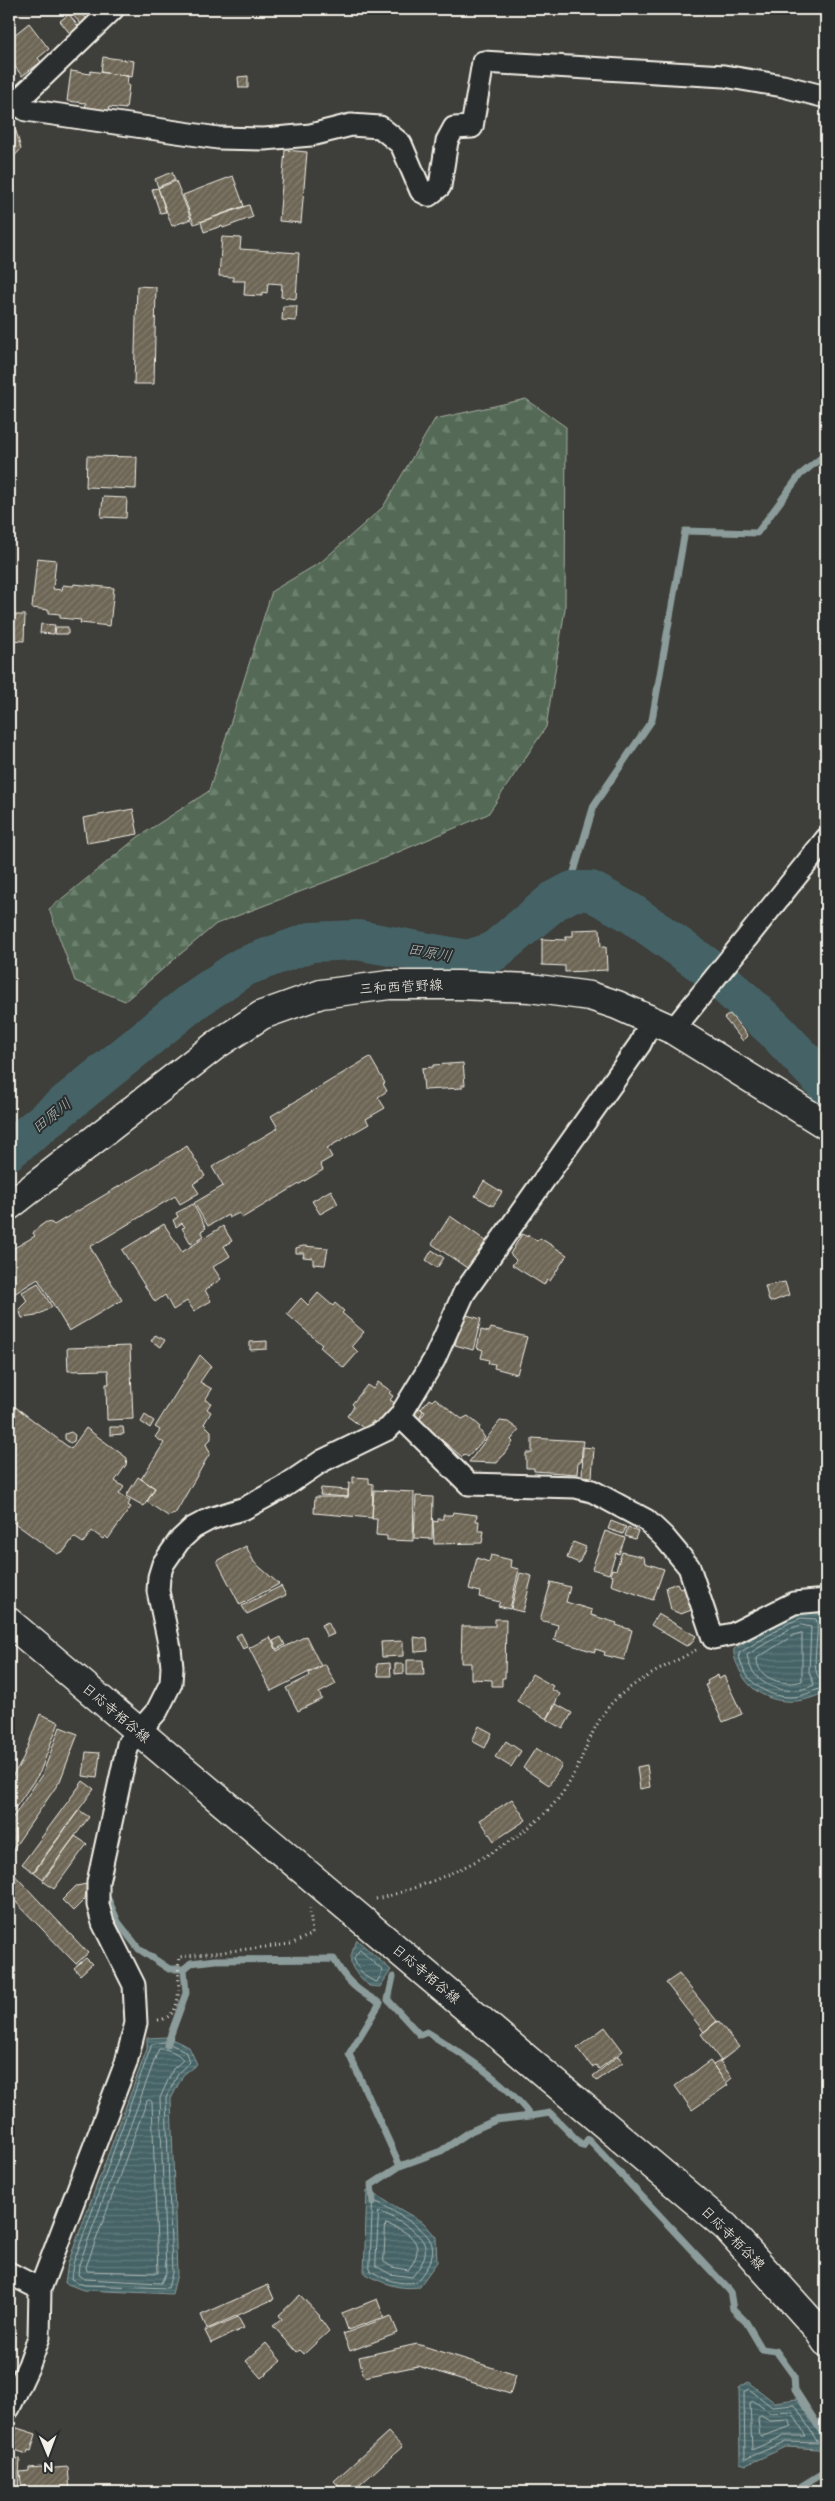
<svg xmlns="http://www.w3.org/2000/svg" width="835" height="2501" viewBox="0 0 835 2501" font-family="'Balsamiq Sans','Klee One',sans-serif">
  <style>
    .forest { fill: url(#forest-firs); stroke: #a4aea0 }
    .water { fill: url(#water-rules); stroke: #8b9c9a }
    .lines { fill: none; stroke-linecap: round; stroke-linejoin: round }
    .shore { stroke: #aeb8b4; stroke-width: 1 }
    .stream { stroke: #8b9c9a; stroke-width: 7 }
    .river { stroke: #456366; stroke-width: 40 }
    .building { fill: url(#building-hatch); stroke: #f4f1e8 }
    .street-casing { stroke: #f4f1e8; stroke-width: 25 }
    .secondary-casing { stroke: #f4f1e8; stroke-width: 31 }
    .path { stroke: #f4f1e8; stroke-width: 3; stroke-dasharray: 1 4; stroke-linecap: butt }
    .street { stroke: #2a2d2e; stroke-width: 21 }
    .secondary { stroke: #2a2d2e; stroke-width: 28 }
    .labels { text-anchor: middle; dominant-baseline: central; stroke-width: 4; stroke-linejoin: round; paint-order: stroke }
    .street-label { font-size: 14px; fill: #f4f1e8; stroke: #2a2d2e }
    .water-label { font-size: 15px; font-style: italic; fill: #aeb8b4; stroke: #2a2d2e }
  </style>
  <defs>
    <pattern id="forest-firs" width="22" height="20" patternUnits="userSpaceOnUse" patternTransform="scale(1.25)"><rect width="22" height="20" fill="#546b57"/><path d="M5 1l3.5 6h-7zM16 11l3.5 6h-7z" fill="#6d816f"/></pattern>
    <pattern id="water-rules" width="6" height="5" patternUnits="userSpaceOnUse" patternTransform="scale(1.25)"><rect width="6" height="5" fill="#456366"/><path d="M0 2.5h6" fill="none" stroke="#607a7c"/></pattern>
    <pattern id="building-hatch" width="6" height="6" patternUnits="userSpaceOnUse" patternTransform="scale(1.25)"><rect width="6" height="6" fill="#6d6555"/><path d="M-1 1l2-2M0 6l6-6M5 7l2-2" fill="none" stroke="#827c6d"/></pattern>
  </defs>
  <rect width="100%" height="100%" fill="#3e3e3a"/>
  <filter id="ink" filterUnits="userSpaceOnUse"><feTurbulence type="fractalNoise" baseFrequency=".02" numOctaves="2"/><feDisplacementMap in="SourceGraphic" scale="10" xChannelSelector="R" yChannelSelector="G"/><feConvolveMatrix kernelMatrix="1 2 1 2 8 2 1 2 1" color-interpolation-filters="sRGB"/></filter>
  <g filter="url(#ink)">
    <path class="forest" d="M526,399l40,28 -1,182 -19,118 -58,87 -139,59 -133,51 -91,77 -50,-20 -26,-72 89,-72 71,-46 63,-200 49,-29 62,-55 52,-88z"/>
    <path class="water" d="M800,1613l23,1 -3,59 6,6v12c-29,18 -70,13 -86,-20 -3,-8 -7,-13 -6,-22l53,-31z
      M357,1940l34,30 -11,17 -11,-1c-18,-19 -24,-20 -12,-46z
      M167,2037l22,10 8,17 -14,11 -12,24 6,175 -5,20 -89,-4 -18,-7 3,-20 79,-214v-11z
      M367,2190l57,33 12,14 1,25 -18,25c-22,3 -36,-4 -55,-14z
      M748,2382l26,20 23,-3 29,45v10l-8,-5 -32,-2 -40,18 -6,-2 -1,-75z"/>
    <g class="lines">
      <path class="shore" d="M802,1625l9,2 -2,45 5,13c-26,13 -63,2 -67,-30l44,-27z
        M802,1633v48c-17,6 -46,-2 -45,-23l37,-23z
        M826,1682c-21,-3 -4,-49 -10,-63l-15,-1 -12,5 -50,30c2,29 33,49 61,43 9,-2 18,-8 26,-9
        M360,1950l23,21 -6,11c-9,-1 -22,-15 -23,-24z
        M166,2042l19,9 5,11 -11,10 -13,26 6,175 -4,15 -84,-3 -13,-6 2,-15 79,-220z
        M159,2049c8,-1 20,4 24,11l-10,9 -13,29 6,174 -5,11 -76,-4 -7,-4 1,-10z
        M150,2100l2,2 6,171 -71,-2 -1,-4 61,-166z
        M373,2201c9,2 19,10 28,15 34,20 43,33 15,66 -17,3 -32,-2 -46,-12z
        M379,2212c8,1 17,8 24,12 27,16 29,29 9,53l-22,-3 -14,-8z
        M386,2224c26,8 42,21 22,46l-16,-3 -8,-5z
        M749,2389l23,18 23,-2 23,38 -33,-1 -40,17 -1,-67z
        M754,2401l16,12 22,-1 14,24h-23l-31,14 -2,-47z
        M761,2416l9,5 18,-1 4,6 -32,11 -2,-18z"/>
      <path class="stream" d="M573,891v-16l21,-70 58,-85 33,-189 72,2 43,-58 26,-21
        M108,1899l10,23 21,27 30,20h15l7,-6 24,-3 119,-1c11,22 25,33 46,44l-31,51 51,112
        M393,1977l-5,23 32,35 7,-3c38,24 77,48 104,84l19,-3 33,33 5,-7 142,152 3,18 13,13 16,27 14,2 18,25 1,14 31,48
        M167,2045l19,-52 -2,-24
        M373,2202l-2,-17 29,-19 41,-15 30,-20 25,-11 35,-4
        M764,2492h2
        M792,2492l34,-21"/>
      <path class="river" d="M9,1150l184,-149 50,-34 68,-25 46,-2 110,20 26,-8 61,-51 19,-10h18l40,22 76,54 67,62 52,55"/>
    </g>
    <path class="building" d="M72,9h6l9,10 -6,5 -12,-13z
      M69,14l11,15 -9,6 -11,-14z
      M29,23l20,26 -11,9 3,4 -19,14 -13,-17v-20z
      M103,57l31,4 -2,16 -31,-5z
      M71,71l19,3v-3l38,5 -1,9h2l-3,24 -17,-2 -1,6 -23,-3 1,-7 -19,-2z
      M248,76v12h-9l-1,-11z
      M10,127l6,4 5,18 -12,13z
      M285,150l22,2 -6,71 -22,-2z
      M172,172l3,8 -17,7 -3,-8z
      M233,176l11,30 -50,18 -11,-29z
      M176,181l15,38 -19,7 -14,-38z
      M158,188l8,24 -6,1 -8,-24z
      M249,205l4,12 -30,11 -1,-2 -18,6 -3,-10z
      M222,237l19,1 -1,11 59,4 -3,46 -15,-2 1,-13 -14,-1 -1,10 -5,-1v4l-18,-1 1,-14h-12v-4l-14,-1z
      M137,286l19,1 -2,97h-20z
      M283,306h14l-1,15 -14,-1z
      M87,456l50,1 -1,32 -50,-2z
      M103,497l24,1 -1,20 -25,-1z
      M37,558l19,2 -3,29 9,1 1,-5 10,1 1,-2 40,4 -4,38 -30,-3 1,-3 -21,-2v-4l-11,-1v-3l-17,-2z
      M9,615h16l-1,26 -15,-1z
      M41,624l14,1 -1,9 -14,-1z
      M56,627h12v7h-13z
      M133,809l5,25 -51,9 -4,-25z
      M600,929l1,18h5l1,23 -42,2v-6l-23,-1v-26l24,1 -1,-4h8v-6z
      M730,1014l18,22 -5,5 -19,-23z
      M370,1057l15,26 -2,1 4,7 -9,6 7,11 -19,11 3,5 -42,24 5,9 -12,7 3,6 -81,48 -3,-5 -10,5 -1,-3 -20,11 -14,-23 29,-17 -11,-19 66,-39 -7,-12z
      M463,1063l2,22h-3v3l-38,2 -2,-22 11,-1v-2z
      M187,1146l18,30 -12,8 6,9 -19,11 -5,-8 -85,51 32,53 -53,31 -31,-52 -29,18v-46l26,-15 -2,-3 3,-4 10,-7 6,1 2,2z
      M484,1181l18,11 -9,14 -18,-10z
      M331,1190l7,14 -18,10 -8,-13z
      M193,1204l13,24 -5,3 3,5 -13,8 -9,-16 3,-1 -3,-4 -6,4 -3,-7 5,-3 -2,-4z
      M450,1216l39,27 -19,27 -38,-26z
      M164,1224l18,28 41,-26 9,15 -8,5 6,10 -17,11 8,12 -16,11 6,11 -17,10 -7,-10 -14,9 -8,-15 -10,7 -33,-52z
      M522,1234l6,3v-2l9,6 3,-3 27,17 -17,26 -3,-2 -3,6 -32,-20 4,-5 -6,-6z
      M303,1246l25,2 -3,17 -12,-1v-6l-10,-1 1,-4h-8v-5z
      M432,1250l12,8 -7,10 -11,-8z
      M785,1282l4,13 -18,7 -2,-1 -4,-15z
      M38,1283l14,24 -16,9 -14,2 -3,-9 8,-8 -5,-9z
      M318,1293l15,13 2,-3 9,8 -2,2 22,19 -12,14 6,6 -14,16 -24,-21 2,-2 -35,-31 14,-16 7,7z
      M463,1314l18,5 -8,31 -18,-5z
      M491,1328l36,9 -10,37 -23,-6 1,-4 -7,-1 1,-3 -8,-2 2,-8 -6,-2 4,-18 8,2z
      M155,1335l10,5 -4,7 -10,-6z
      M267,1341v8l-17,1v-8z
      M130,1346l3,73 -26,1 -1,-36h3l-1,-14 -40,1 -1,-23z
      M200,1355l11,11 -11,16 12,7 -7,11 6,3 -4,6 4,3 -7,12 7,7v8l-5,5 4,9 -35,61 -7,2 -21,-14 8,-14 -14,-9 23,-36 -9,-6 5,-7 -5,-3z
      M378,1382l13,9 -2,2 4,3 -3,4 8,5 -20,20 -5,-4 -7,9 -19,-14 7,-10 -2,-2 15,-19 6,4z
      M435,1398l27,21 6,-3 12,10 -1,3 6,9 -17,19 -4,-3 -2,3 -43,-36 6,-9 -4,-3 8,-10 3,2z
      M9,1402l62,47 15,-21 41,30 -1,7 -11,16 9,6 -5,7 11,7 -2,4 3,2 -23,32 -3,-3 -2,3 -11,-8 -9,12 -9,-6 -10,14 -7,3 -48,-35z
      M417,1405l6,6 -5,11 -7,-4z
      M145,1415l9,6 -4,7 -9,-6z
      M500,1421l8,1 11,8 -8,10 2,2 -16,21 -28,-1z
      M110,1427h13l1,7 -14,1z
      M71,1432l4,3 -1,6 -4,2 -5,-4v-5z
      M532,1438l51,3 -2,21h-3l-1,12 -43,-3v-3h-8v-15h6z
      M583,1447l11,1 -2,29 -10,-1z
      M138,1477l17,11 -11,18 -18,-10z
      M353,1477l16,1v5l4,1 -1,34 -58,-5 1,-16h33l1,-14h4z
      M321,1488l27,2v7l-28,-2z
      M374,1490l40,2 -1,49 -26,-1v-4l-11,-1 1,-16h-5z
      M416,1496l17,1 -1,42 -18,-1z
      M453,1512l24,3 -1,6h3l-1,10h6l-2,12 -48,1 -1,-23 5,1v-3h5v-4h9z
      M611,1521l15,6 -3,7 -15,-5z
      M628,1527l10,4 -3,8 -10,-3z
      M605,1531l20,7 -6,16 -3,-1 -7,21 -17,-5z
      M573,1542l13,5 -7,16 -12,-5z
      M246,1546l8,16 25,22 -39,21 -23,-44z
      M622,1552l22,5 1,6 19,6 -11,31 -42,-15 2,-9 -3,-1 2,-6 4,1z
      M491,1555l20,5 -1,7 9,2 -9,40 -12,-3 2,-4 -21,-5 1,-5 -11,-3 8,-31 12,4z
      M520,1573l12,3 -9,36 -12,-3z
      M551,1582l19,5 -4,15 26,8 -1,5 26,8 -1,2 16,5 -8,30 -20,-5 1,-3 -10,-3v3l-41,-12 4,-15 -18,-5z
      M677,1583l3,6 6,-3 8,23 -13,5 -10,-4 -5,-23z
      M281,1586l5,9 -39,19 -5,-8z
      M658,1614l38,22 -5,8 -5,2 -35,-21z
      M495,1619h11l-1,59h-3v8h-10v-6l-21,-1v-16h-10l1,-37h33z
      M328,1622l6,12 -7,3 -6,-12z
      M241,1633l7,14 -5,2 -7,-13z
      M306,1636l15,30 -50,25 -22,-43 21,-11 7,14z
      M281,1637l4,8 -8,4 -4,-8z
      M414,1637l13,2 1,12 -13,1z
      M403,1641v15l-21,1 -1,-15z
      M823,1643h3v32l-3,-3z
      M407,1660h16l1,15h-17z
      M390,1663l1,13h-13l-1,-12z
      M325,1664l11,20 -17,9 3,6 -24,12 -12,-23 24,-12 -1,-3z
      M395,1664h9v9l-9,1z
      M532,1674l21,12 -2,3 9,5 -13,25 -30,-18z
      M718,1675l1,4 5,-3 18,38 -19,8 -18,-37 3,-1 -1,-3z
      M556,1704l16,9 -9,16 -16,-9z
      M40,1714l19,8 -19,50 -31,45v-36l13,-20z
      M479,1726l13,7 -7,15 -13,-7z
      M60,1727l18,7 -18,47 -49,71 -2,-1v-28l34,-50z
      M506,1741l15,10 -10,16 -16,-10z
      M536,1748l26,17 -13,20 -26,-17z
      M86,1752l14,1 -3,25 -14,-2z
      M647,1765l3,22 -10,2 -3,-22z
      M83,1781l11,8 -61,83 -11,-8z
      M512,1799l14,21 -32,21 -14,-21z
      M79,1810l10,7 -46,62 -9,-7z
      M75,1836l12,8 -33,45 -11,-8z
      M9,1869l79,84 -12,11 -67,-69z
      M87,1884l-2,15 -12,12 -11,-11 14,-14z
      M86,1958l6,6 -12,11 -6,-7z
      M679,1974l38,47 -13,11 -38,-49z
      M718,2021l21,26 -18,14 -20,-27z
      M605,2027l18,24 -24,18 -3,-4 -4,2 -15,-19z
      M618,2056l5,6 -26,19 -4,-5z
      M710,2061l18,24 -36,25 -17,-24z
      M720,2061l12,17 -6,5 -13,-18z
      M268,2285l6,14 -67,30 -6,-14z
      M300,2295l20,21 -1,1 10,14 -25,23 -4,-4 -3,2 -24,-26 9,-7 -3,-4z
      M377,2299l7,18 -36,13 -6,-17z
      M391,2316l7,17 -48,18 -7,-17z
      M238,2317l6,11 -33,15 -6,-12z
      M266,2343l15,18 -20,17 -15,-17z
      M417,2344l99,31 -6,19 -92,-28 -54,11 -5,-20z
      M11,2426l25,8 -5,17 -3,-1 -1,4 -18,-6z
      M388,2432l14,15 -50,45h-8l-10,-11z
      M9,2458l11,1 -2,33h-9z
      M42,2467l1,2 25,-2 2,25h-48l-2,-20 9,-1v-3z"/>
    <g class="lines">
      <defs>
        <path id="street" d="M15,102l11,8 192,28 46,1 47,-4 40,-10 29,2 21,17 20,47 8,4 11,-9 7,-45 7,-13 18,-1 11,-65 241,14 59,10 43,11
          M9,109l104,-100
          M652,1019l-12,25 -176,249 -30,67 -34,56 69,68 107,3 16,4 54,29 18,17 25,30 24,71 20,-4 61,-31 32,-3
          M673,1030l153,-191
          M9,2273l31,16
          M9,2408l20,-43 10,-28 1,-48 86,-226 10,-40 -2,-38 -31,-62 -5,-18v-23l30,-138 29,-33 14,-28 1,-16 -2,-19 -12,-57 1,-14 4,-13 16,-23 14,-13 17,-9 35,-11 37,-20 40,-27 66,-32 12,-13"/>
        <path id="secondary" d="M9,1206l207,-161 46,-30 59,-21 68,-9h69l72,3 60,8 27,9 56,25 153,95
          M9,1622l717,605 90,100 10,15"/>
      </defs>
      <use href="#street" class="street-casing"/>
      <use href="#secondary" class="secondary-casing"/>
      <path class="path" d="M376,1899c60,-14 148,-54 185,-104 21,-27 27,-64 49,-90 19,-22 61,-41 86,-55
        M158,2020c29,-3 18,-44 21,-63l112,-13 21,-10 -2,-26"/>
      <use href="#street" class="street"/>
      <use href="#secondary" class="secondary"/>
    </g>
  </g>
  <g class="labels">
    <g class="street-label">
      <text transform="translate(401 987) rotate(-3)">三和西菅野線</text>
      <text transform="translate(116 1713) rotate(40)">日応寺栢谷線</text>
      <text transform="translate(426 1974) rotate(40)">日応寺栢谷線</text>
      <text transform="translate(733 2238) rotate(45)">日応寺栢谷線</text>
    </g>
    <g class="water-label">
      <text transform="translate(430 953) rotate(10)">田原川</text>
      <text transform="translate(52 1116) rotate(-39)">田原川</text>
    </g>
  </g>
  <rect width="835" height="2501" fill="none" stroke="#2a2d2e" stroke-width="30"/>
  <rect x="15" y="15" width="805" height="2471" fill="none" stroke="#f4f1e8" stroke-width="2" filter="url(#ink)"/>
  <g transform="translate(48 2454) rotate(179)" stroke="#2a2d2e" stroke-width="4" paint-order="stroke">
  <path d="M0-4L9 19L0 12L-9 19Z" fill="#f4f1e8"/>
  <text y="-8" font-size="14" font-weight="bold" text-anchor="middle" fill="#f4f1e8">N</text>
  </g>
</svg>
